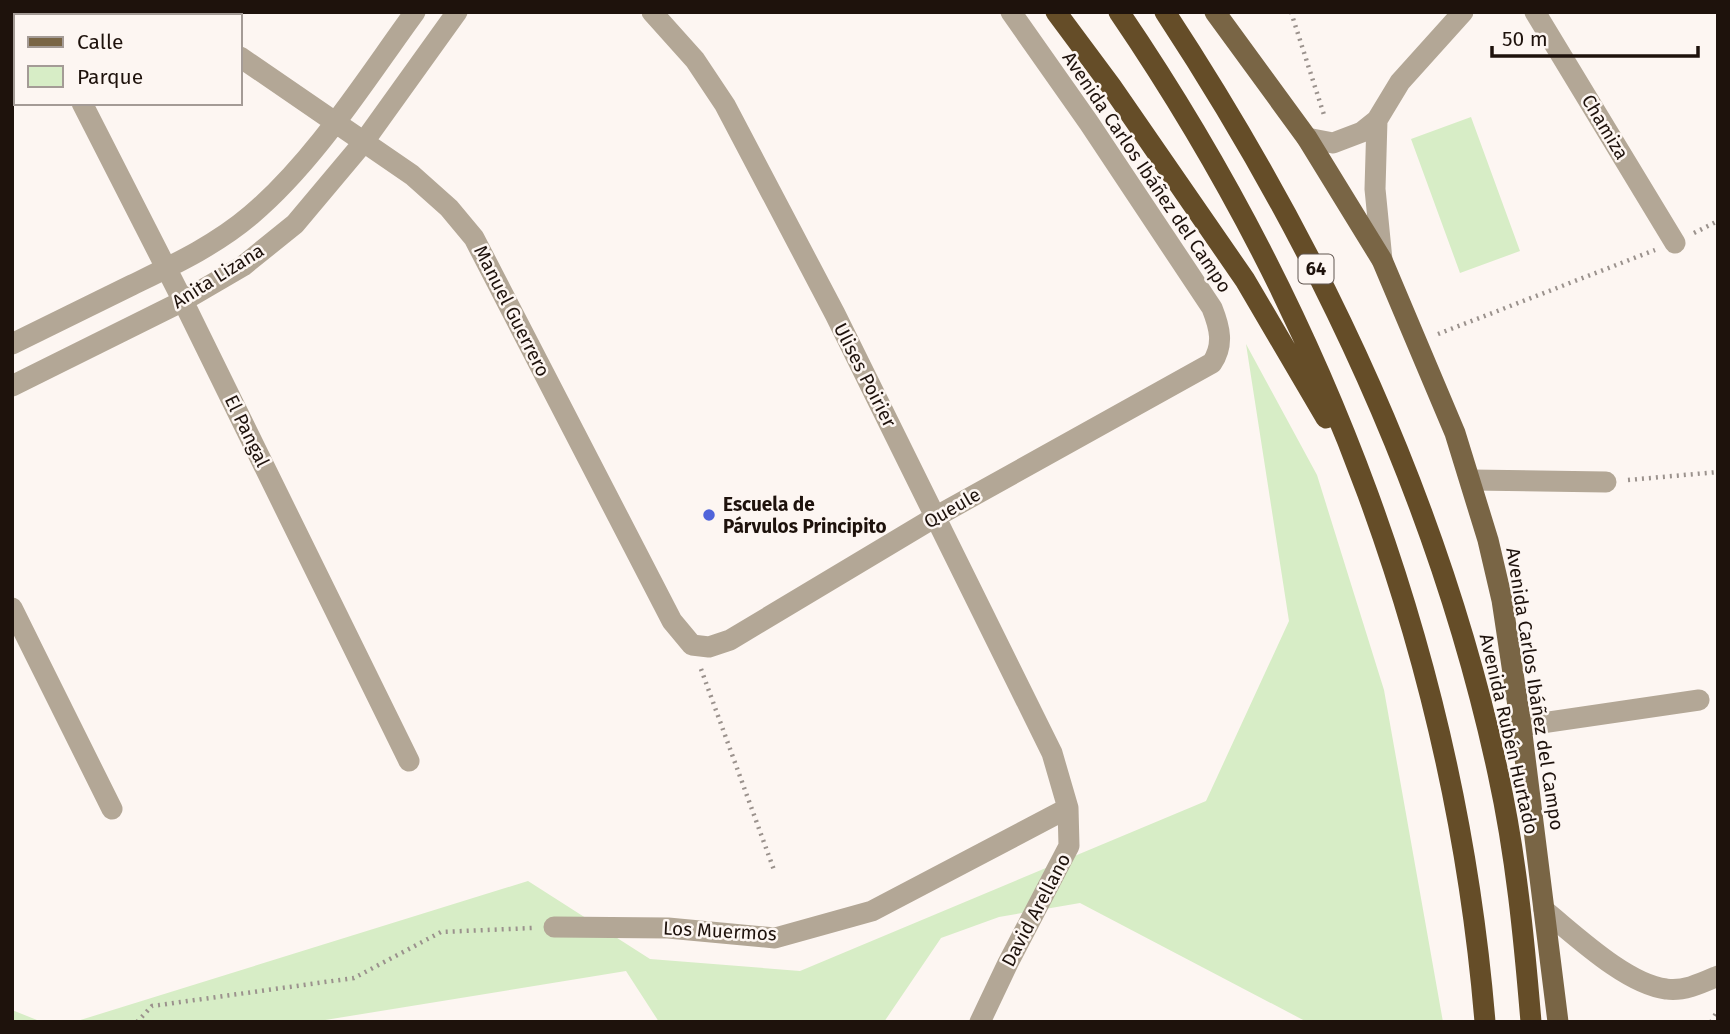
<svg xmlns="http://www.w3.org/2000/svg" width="1730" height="1034" viewBox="0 0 1730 1034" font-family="'Fira Sans',sans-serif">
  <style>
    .green { fill: #d7edc6 }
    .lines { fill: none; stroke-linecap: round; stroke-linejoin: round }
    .path { stroke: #9b928d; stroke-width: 4.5; stroke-dasharray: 2 5; stroke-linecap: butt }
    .minor { stroke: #b3a796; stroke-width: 21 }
    .major { stroke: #796545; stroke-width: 21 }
    .highway { stroke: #654d28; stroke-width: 21 }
    .poi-dot { fill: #5064da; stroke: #fdf6f2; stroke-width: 2.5 }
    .labels { text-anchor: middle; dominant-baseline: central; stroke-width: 5; stroke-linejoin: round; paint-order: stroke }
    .shield { fill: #fdf6f2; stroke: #615651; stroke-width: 2 }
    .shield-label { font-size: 18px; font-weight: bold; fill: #1e120c }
    .street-label { font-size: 19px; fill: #1e120c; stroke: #fdf6f2 }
    .poi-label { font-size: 19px; font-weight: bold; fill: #1e120c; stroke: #fdf6f2; text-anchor: start }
  </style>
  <rect width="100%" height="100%" fill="#fdf6f2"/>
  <path class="green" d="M1471,117l49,134 -60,22 -49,-134z
    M1246,344l71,131 67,215 59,332h-136l-227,-119 -81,14 -58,21 -57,84h-225l-33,-51 -313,51h-239l454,-141 122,78 150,12 406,-170 83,-180z
    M12,1010l30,12h-30z"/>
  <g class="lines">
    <path class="path" d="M1291,12l34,106
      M1694,233l24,-12
      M1438,334l217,-84
      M1628,480l90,-8
      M701,669l73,201
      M137,1022l15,-16 202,-28 87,-46 91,-4
      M1711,1022l7,-12"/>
    <path class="minor" d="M35,12l2,4
      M176,12l5,4
      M652,12l43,48 30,45 110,209 217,439 16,55 1,38 -61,117 -28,59
      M1535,12l140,231
      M240,57l172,118 37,33 25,30 198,383 20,24 17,2 21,-7 207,-124 275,-153c12,-18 8,-35 0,-55l-123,-185 -78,-111
      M82,103l101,198 226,460
      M1377,120l-2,69 7,71
      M1307,138l26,5 29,-11 15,-12 23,-38 63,-70
      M12,344c40,-20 80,-39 120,-59 41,-20 84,-40 119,-70 64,-54 115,-136 164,-203
      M12,386l171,-85 60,-35 52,-42 68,-81 94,-131
      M1471,480l135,2
      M12,608l100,201
      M1521,726l178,-26
      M1544,910c31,25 82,74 122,79 17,3 36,-6 52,-13
      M554,927l114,1 107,10 97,-27 196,-103"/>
    <path class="major" d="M1215,12l92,126 75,122 73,173 33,107 14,60 19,126 37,296"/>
    <path class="highway" d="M1056,12l55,74 134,194 81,138
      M1119,12c205,301 336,646 366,1010
      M1165,12c153,233 274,488 333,761 18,82 26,165 33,249"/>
  </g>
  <circle class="poi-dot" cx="709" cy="515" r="7"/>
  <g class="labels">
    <rect class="shield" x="1298.5" y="254.5" width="35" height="29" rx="5"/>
    <g class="shield-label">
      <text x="1316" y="269">64</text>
    </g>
    <g class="street-label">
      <text transform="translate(1605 127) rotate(59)">Chamiza</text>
      <text transform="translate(1147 172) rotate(56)">Avenida Carlos Ibáñez del Campo</text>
      <text transform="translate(218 276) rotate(-32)">Anita Lizana</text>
      <text transform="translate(512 311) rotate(63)">Manuel Guerrero</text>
      <text transform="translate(865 375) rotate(63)">Ulises Poirier</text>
      <text transform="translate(247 431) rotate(64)">El Pangal</text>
      <text transform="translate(952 508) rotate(-30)">Queule</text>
      <text transform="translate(1535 689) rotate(81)">Avenida Carlos Ibáñez del Campo</text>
      <text transform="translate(1509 734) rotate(77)">Avenida Rubén Hurtado</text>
      <text transform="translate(1036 910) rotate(-62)">David Arellano</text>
      <text transform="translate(720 931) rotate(3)">Los Muermos</text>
    </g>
    <g class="poi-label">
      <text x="723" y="504">Escuela de<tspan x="723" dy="22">Párvulos Principito</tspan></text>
    </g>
  </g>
  <rect width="1730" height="1034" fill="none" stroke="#1e120c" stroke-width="28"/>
  <rect x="14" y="14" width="228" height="91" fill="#fdf6f2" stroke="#a49b96" stroke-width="2"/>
  <rect x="28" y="37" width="35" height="10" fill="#796545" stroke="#a49b96" stroke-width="2"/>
  <text x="77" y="49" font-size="21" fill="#1e120c">Calle</text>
  <rect x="28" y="66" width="35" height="21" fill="#d7edc6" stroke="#a49b96" stroke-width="2"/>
  <text x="77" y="84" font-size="21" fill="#1e120c">Parque</text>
  <path d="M1492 46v10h206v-10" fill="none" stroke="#1e120c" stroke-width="3.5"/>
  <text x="1502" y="46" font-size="21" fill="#1e120c" stroke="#fdf6f2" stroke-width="5" paint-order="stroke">50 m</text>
</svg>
